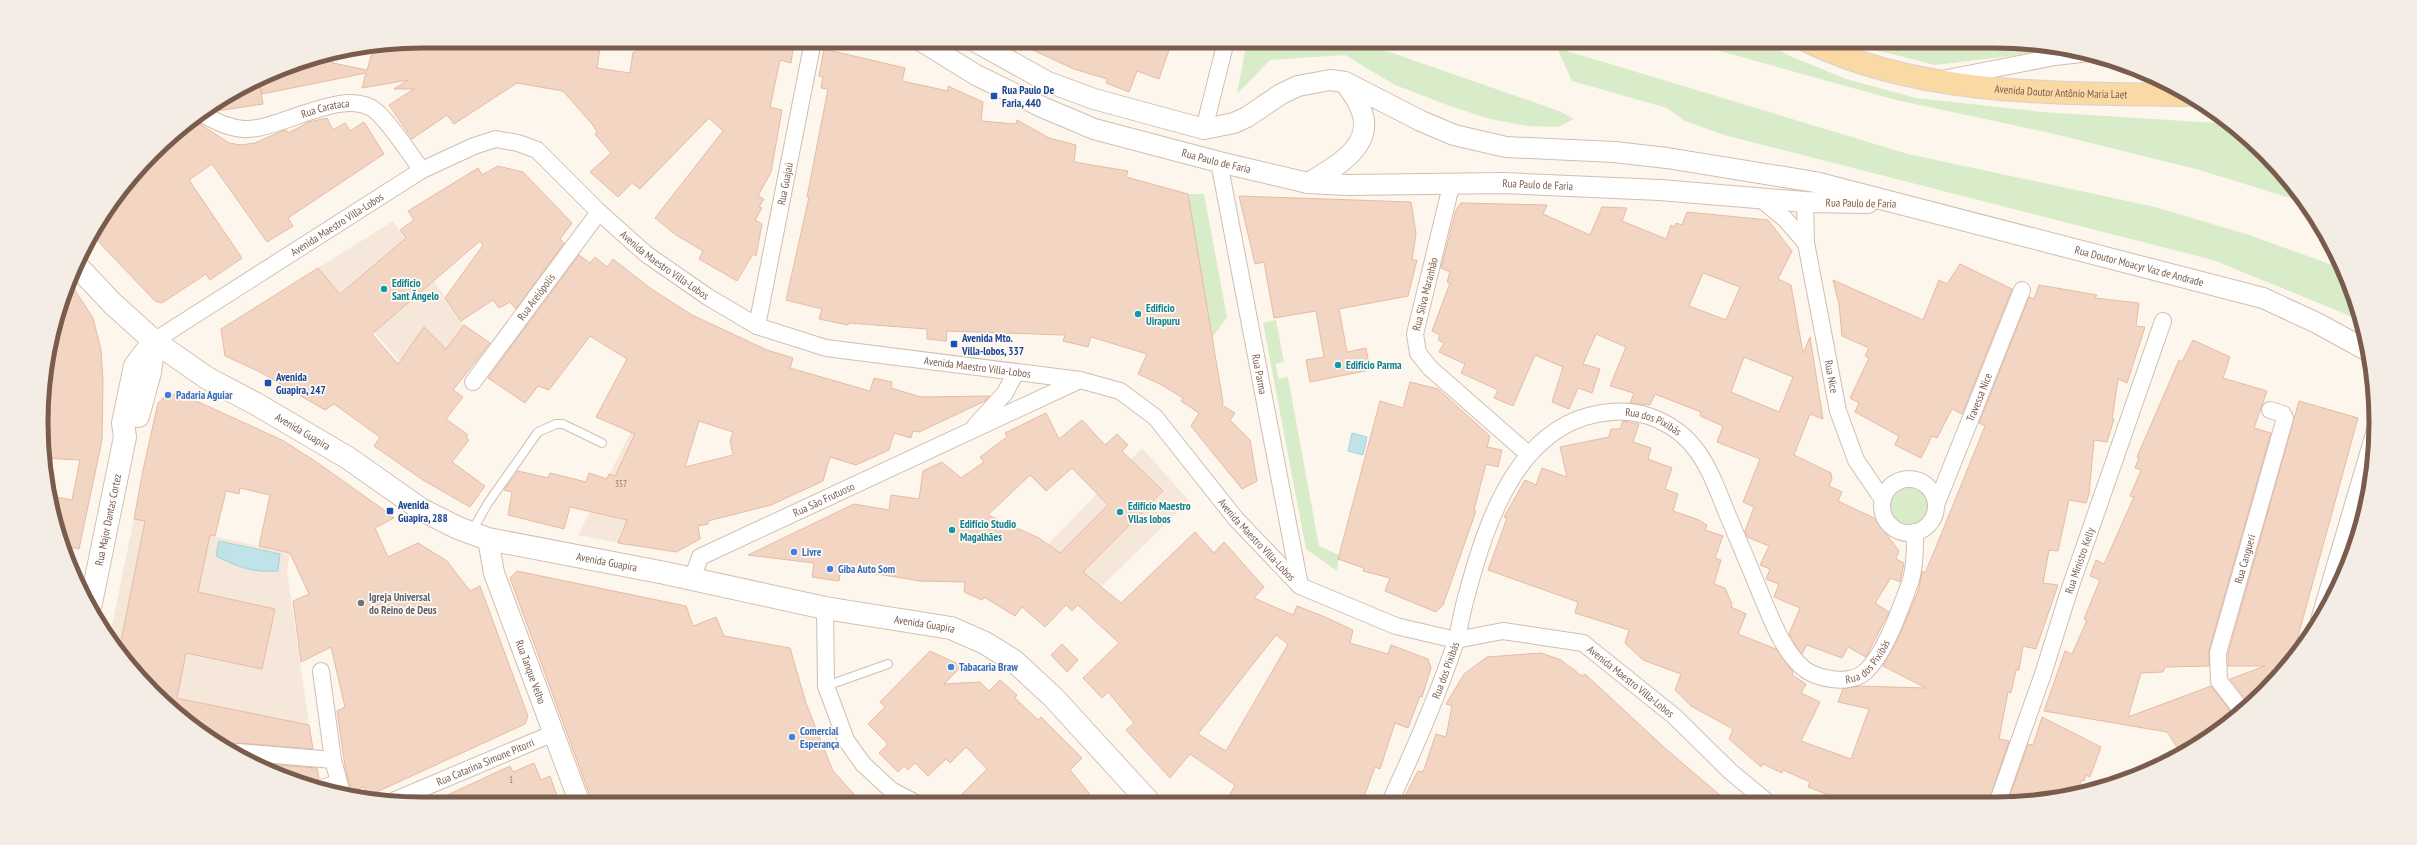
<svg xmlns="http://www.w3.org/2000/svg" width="2417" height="845" viewBox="0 0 2417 845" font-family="'PT Sans Narrow',sans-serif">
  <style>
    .residential { fill: #f5e8da }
    .green { fill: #d8ecc9 }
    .water { fill: #bfe3e8; stroke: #a5d3da }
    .building { fill: #f3d5c3; stroke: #e6bba3; fill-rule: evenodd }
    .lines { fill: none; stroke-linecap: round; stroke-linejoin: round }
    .service-casing { stroke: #d1beb0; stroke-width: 10 }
    .minor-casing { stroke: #d1beb0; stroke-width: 18 }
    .tertiary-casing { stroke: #d1beb0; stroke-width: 22 }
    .secondary-casing { stroke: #d6c0b0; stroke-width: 24 }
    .primary-casing { stroke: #dad1cd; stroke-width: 24 }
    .service { stroke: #fff; stroke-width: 8 }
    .minor { stroke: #fff; stroke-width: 16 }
    .tertiary { stroke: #fff; stroke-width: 20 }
    .secondary { stroke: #fff; stroke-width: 22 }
    .primary { stroke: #fbd9a5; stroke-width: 22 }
    .transit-dot { fill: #1a4fb4; stroke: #fffaf3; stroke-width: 1.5 }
    .culture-dot { fill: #0f9aa8; stroke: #fffaf3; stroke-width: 1.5 }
    .shop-dot { fill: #3f7fe0; stroke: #fffaf3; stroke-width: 1.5 }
    .worship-dot { fill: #6b7280; stroke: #fffaf3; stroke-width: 1.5 }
    .labels { text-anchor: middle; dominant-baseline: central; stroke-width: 3.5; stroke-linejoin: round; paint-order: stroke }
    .number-label { font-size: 9px; fill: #987a6a }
    .transit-label { font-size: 11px; font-weight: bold; fill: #164399; stroke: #fffaf3; text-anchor: start }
    .street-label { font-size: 11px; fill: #7a5c4d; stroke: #fffaf3 }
    .culture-label { font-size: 11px; font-weight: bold; fill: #0d838f; stroke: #fffaf3; text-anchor: start }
    .shop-label { font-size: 11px; font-weight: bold; fill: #366cbe; stroke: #fffaf3; text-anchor: start }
    .worship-label { font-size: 11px; font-weight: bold; fill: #5b616d; stroke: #fffaf3; text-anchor: start }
    .rim { fill: none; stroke: #7a5c4d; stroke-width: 5 }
  </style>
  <rect width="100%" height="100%" fill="#fdf6ec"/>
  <path class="residential" d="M393,221l71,104 -18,24 -22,-22 -24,35 -82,-94z
    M631,432l25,10 -38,101 -40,-8z
    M1142,448l47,53 -88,86 -53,-43z
    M134,519l156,34 -3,17 22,155 -156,-33 -44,-53z"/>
  <path class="green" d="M1247,41h111l201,70 15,8 -16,8 -30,-1 -38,-7 -40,-13 -55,-21 -50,-30 -75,5 -33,34z
    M1684,41h77l29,15 56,23 70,19 126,14 190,12 49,47 22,31 -107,-33 -146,-36 -154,-33z
    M1863,41h131l67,9 -126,15 -71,-18z
    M1557,48l351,106 247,53 94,28 92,33 15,32 4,20 -147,-60 -489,-125 -39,-14 -18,-13 -95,-27z
    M2104,58l15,6 -49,-3z
    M1188,194h16l23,123 -15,21z
    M1276,320l8,42 -9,2 4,15 9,-2 31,169 20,9 -2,16 -31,-22 -43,-226z
    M1890 505a20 20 0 1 1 40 0a20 20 0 1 1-40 0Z"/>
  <path class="water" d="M1352,433l15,4 -4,18 -15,-4z
    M219,541l61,13 -2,17c-26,2 -40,-4 -62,-15z"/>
  <path class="building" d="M422,41h179l-4,27 33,5 3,-21h3l2,-11h156l-3,22 -11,-3 -10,47 12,3 -11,62 -13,24 6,3 -5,8 3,1 -7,12 7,4 -6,32 -3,-2 -16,27 -38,-22 4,-8 -27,-16 -21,-17 68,-87 -14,-13 -69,71 -8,-6 -14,14 -28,-25 21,-19 -16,-19 2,-2 -5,-8 -29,-33 -46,-8 -63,41 -7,-9 -35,24 -23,-34 25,-16h-20l14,-9 -46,8 4,-15 -104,21 -3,-13 18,-11 54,-16 2,9 34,7 7,-24z
    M1013,41h159l-13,38 -22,-8 -8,21 -23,-9 1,-4 -33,-10z
    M824,49l81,19 -3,13 46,10v-5l35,16 -2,19 35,3 1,-4 32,18 27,7 -2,17 54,9 -2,6 62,17 35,208 -1,3 13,8 -5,7 20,20 7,41 -15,8 -51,-63 8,-13 -18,-12 2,-3 -23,-14 -22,-10 9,-20 -56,-17 -3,10 -25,-6 2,-6 -118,-4 -1,10 -19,-2v-10l-78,-6 -1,2 -29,-6 3,-10 -36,-9 23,-103h-2l21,-108 -7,-1 2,-11 -4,-1z
    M249,87h11l3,17 -46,7 -4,-2z
    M327,118l6,12 12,-7 5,8 14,-9 20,32 -96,64 5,8 -26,16 -55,-78 -23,16 53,78 -32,22 -4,-6 -44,29 -7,-2 -63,-66 28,-45 51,-54 22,-14h4l32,21 12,2 14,-2 27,-12 4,-1 2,3 21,-11z
    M498,166l25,6 49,51 -12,16 4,4 -48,66 -6,-7 -11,6 -6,-8 -32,21 -16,-23 38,-53 -3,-4 -108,93 26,30 26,-37 22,22 18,-24 26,18 -37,47 10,7 -17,22 22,16 -2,2 3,3 -17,22 33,24 -15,21 -47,-27 -49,-34 6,-9 -46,-33 -9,6 -65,-38 -35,-16 -4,-27 97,-61 22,26 66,-56 -6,-8 14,-10 -6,-9 70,-43 4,7z
    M1239,196l172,6 5,32 -4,26h5l-9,36 -69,13 8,43 19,-4 4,22 -60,12 -4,-22 18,-3 -8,-46 -42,7 -10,-56 -9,2z
    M1461,203l86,2 -4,9 47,21 12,-28 25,1 -5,13 44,18 5,-14 3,2 2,-4 6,2 5,-13 81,8 24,31 -14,28 13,6 12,68 7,-16 13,82 -13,-5 -16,41 37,18 1,6 -3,7 13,6 -4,9 36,17 25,33 -3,8 8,4 -4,19 -9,-4 -16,25 14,9 -23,45 -18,-10 -6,11 -35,-13 -5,9 -4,-5 -9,-15 11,-26 -26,-11 5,-13 -13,-5 4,-10 -10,-4 9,-19 -22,-9 -2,-6 9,-24 -11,-5 17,-43 -43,-17 6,-16 -23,-10 1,-4 -46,-18 -5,11 -20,-2 4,-10 -24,-7 16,-39 -30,-13 -13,30 17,5 -8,24 -14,-5 -9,21 -17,-7 11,-35 -28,-12 -22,51 -19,-8 4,-8 -37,-17 4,-9 -26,-12 5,-9 -6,-3 2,-5 -8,-4 18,-48 -3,-1 3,-10 -9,-4 15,-58zM1703,273l37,14 -14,33 -37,-14zM1744,357l49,20 -14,35 -48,-20z
    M579,255l11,8 5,-6 12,10 6,-8 37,29 42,27 75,35 26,8 -3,10 80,23 4,-13 18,4 -1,6 30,9 69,-1 -5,5 -66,31 -6,-1 -2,7 -17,-5 -5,17 -33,15 -26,-8 -7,24 -52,24 -63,16v3l-10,2 2,13 -24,13 -58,-9 9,-23 -57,-13 -6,22 -56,-14 4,-23 -8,-2 14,-19 30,7 2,-5 36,9 3,-9 18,6 2,-5 6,2 20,-42 -39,-17 31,-58 -37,-23 -41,54 -11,-4 -13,17 -37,-25zM699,421l34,11 -3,9 3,14 -48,12z
    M1960,264l52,25 -50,125 -10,-5 -15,29 -5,-2 -11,22 -26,-13 4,-9 -44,-24 4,-9 -9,-5 19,-40 -4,-2 4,-8 -27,-12 -3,-32 -6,-24 90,40 16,-40 8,4z
    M71,284l22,34 8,32 2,31 -1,59 -23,109 -14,-3 -11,-25 -4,-25 22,4 8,-40 -36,-2 -2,-10 2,-75z
    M2039,285l58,10 -2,3 44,5 -3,23 9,1 -18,56 -9,-4 -6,40h2l-7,23 -13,-2 -5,54 -3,9 -17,-3 -11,51 -9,-1 -6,33 15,2 -22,64 -13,-3 -4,24h-3l-5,23 -3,-1 -9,47 10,2 -20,60h-166l3,-7 -18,-7 2,-5 -27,-12 -1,3 -19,-9 -2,3 -32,-28 4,-10 -42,-23 -16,-16 6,-16 -38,-14 -18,-17 4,-13 -54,-17 3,-11 -90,-32 19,-52 -3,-1 21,-37 11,5 6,-17 25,9 -7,-30 49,-10 2,-8h9l3,-8 16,3 -6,18 18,6 -3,11 24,9 -7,21 13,5 -5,17 26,9 8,5 -2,5 18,6 -8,22 6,2 -7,24 11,4 7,16 -1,3 15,7 -8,20 38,15 17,23 -1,3 14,9 -5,9 19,9 -19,39 50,18 18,-50 -31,-7 5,-13 16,-3 67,2 -43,-22 17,-32 19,-45 3,-18 3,2 11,-26 49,-121 -6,-3 50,-126 5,2z
    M2193,340l37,17 -7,21 44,13 -13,37 17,5 -62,217v16l-44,1 -2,5 -22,1 -13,44 83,-31 24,31 -54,36 -14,-21 -123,-21 21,-60 7,3 15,-34 -3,-1 16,-39 -10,-4 6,-16 8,4 30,-67 -4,-1 11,-26 -6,-2 4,-10 -2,-1 42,-97 3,2z
    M1410,382l28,7 52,47 -3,11 15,3 -4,17 -12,-3 -12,46 2,1 -33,94 -7,7 -51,-21 5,-13 -27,-7 1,-3 -26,-9 42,-158 23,7z
    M172,394l11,1 99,45 33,21 69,49 10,8 -19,10 13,29 30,-14 29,18 23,30 10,-5 48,130 -3,8 -157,72 -4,-9 -13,4 -6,-25 -8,-55 8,-4 -14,-60 -30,15 -8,-61 16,-7 -19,-41 -31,-7 11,-51 -30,-7 -1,6 -13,-3 -11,45 -5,-1 -12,57 77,17 -13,60 -76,-16 -9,45 132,27 4,24 -74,-6 -5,1 -4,4 -20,-8 -57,-48 -34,-41 26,-130 -11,-2 9,-49 15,-67 5,-5z
    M2299,401l59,17 -64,233 -44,54 -20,-26 35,-13h-37v-12z
    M1046,413l13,26 23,-19 23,25 12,-11 11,11 -6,6 41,40 -80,81 38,31 74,-71 19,21 10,-11 40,45 -10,11 39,17 4,-9 28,11 28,13 -3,13 38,11 3,-9 37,14 3,9 -9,29 -2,-1 -12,32 -13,-5 -15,46 -5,-2 -13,35h-136l9,-17 -45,-31 -20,24 -44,-48 8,-7 -26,-31 -6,6 -19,-20 36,-35 -41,-38 -6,6 -6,-6 -21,22 -23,-20 -7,9 -31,-19 -2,3 -18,-8 1,-10 -45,-1 -79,-13 -2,13 -27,-4 2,-14 -66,-8 106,-51 35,6 2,-15 28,4 4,-28 19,-9 19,16 23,-16 -4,-5 27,-20 -2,-4zM1072,468l36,37 -48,48 -21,-15 -51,-23 42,-40 16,16zM1276,635l12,9 -62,107 -28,-17z
    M517,571l169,35 7,20 23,-9 8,19 66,12 16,55 27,68 29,32 -269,1 -83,-226z
    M1062,644l16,16 -11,12 -16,-17z
    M930,651l32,15 -18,18 36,-2 9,9 11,-11 17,15 -2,3 23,22 3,-3 41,41 -12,12 27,33h-144l34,-34 -21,-22 -16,16 -4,-4 -18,17 -13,-13 -7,7 -4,-4 -6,6 -19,-19 8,-8 -1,-3 -18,-18 17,-17 -5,-5z
    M1541,653l20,7 21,16 3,-2 82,76 60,51 -325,1 16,-31 5,1 13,-38 10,3 6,-31 -6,-2 18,-30 23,-17z
    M2042,717l59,30 -11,30 -4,-2 -2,6 -2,-1 -5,11 -32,10h-37l20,-57 5,1z
    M534,763l7,17 9,-4 10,28h-132l82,-38 3,6z
    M264,764l53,4 2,11 -12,5z"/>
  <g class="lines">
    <defs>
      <path id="service" d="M472,531l16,-28 50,-71 18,-8h7l39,19
        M826,686l62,-22"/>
      <g id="minor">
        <path d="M1947,78l108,-21 34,-4"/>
        <path id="s1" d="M204,115c13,7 25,13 40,14 36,2 102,-45 133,-17 16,15 31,40 45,58"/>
        <path d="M1204,129l22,-88"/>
        <path id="s2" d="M1219,162l81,424"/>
        <path d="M1452,182l-37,152 3,19 12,15 98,86"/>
        <path d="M1761,199l24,20 21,24"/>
        <path id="s3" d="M1805,202l1,41 32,168 18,49 27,40"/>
        <path id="s4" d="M757,326l56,-285"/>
        <path id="s5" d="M154,341l268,-171 52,-24 22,-7 22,4 19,7 62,62 47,42 62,43 49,29 69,22 254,32 40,11 35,26 81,102 64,67 96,40 60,14 47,-9 80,12 91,73 57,56 35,29"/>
        <path id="s6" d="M473,382l126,-170"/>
        <path d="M975,426l30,-33 11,-21"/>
        <circle cx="1909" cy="506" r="27"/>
        <path id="s7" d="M1936,505l86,-215"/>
        <path id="s8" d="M692,579l8,-22 380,-177"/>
        <path d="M825,608l1,78 20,54 17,24 28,26 25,13"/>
        <path d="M2319,620l56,-190"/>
        <path d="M321,671l12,89 9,33"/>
        <path id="s9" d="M2243,712l-24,-31 -1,-28 67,-235 -2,-4 -13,-4"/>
        <path d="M238,752l95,8"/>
        <path d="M319,789l19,-6"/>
        <path id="s10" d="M395,800l159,-67"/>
        <path id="s11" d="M1998,801l45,-127 27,-86 93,-267"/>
        <path id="s12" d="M1390,802c24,-52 47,-104 65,-158 5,-16 7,-34 12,-50 20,-75 53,-175 144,-182 33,-3 67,12 86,39 13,18 21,40 29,60 13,31 26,61 38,91 9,21 17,42 32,59 10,12 22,16 36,18 11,2 26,0 34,-8 20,-19 34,-62 44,-88 5,-16 5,-34 5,-51"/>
      </g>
      <g id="tertiary">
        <path id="s13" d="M921,41l55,34 66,32 52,22 125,33 89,21 40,2 156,-2 156,7 145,12 63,1"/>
        <path id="s14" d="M974,41l74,41 46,17 110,30 30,-6 13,-6 34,-23 17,-8 32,-6 15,2 76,39 33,14 52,12 108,5 53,6 148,24 448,116 54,25 51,28"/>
        <path d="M1308,183c28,-16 71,-39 51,-78 -3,-8 -9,-14 -13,-21"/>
        <path id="s15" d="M488,539l6,34 86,231"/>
      </g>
      <g id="secondary">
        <path id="s16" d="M77,266l36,38 41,37 53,37 51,27 90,53 74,52 36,18 30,11 177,34 160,35 126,20 34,15 29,18 39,36 97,106"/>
        <path d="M138,416l12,-44 4,-29"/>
        <path id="s17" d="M91,603l34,-166 -2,-14 12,-57 19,-25"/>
      </g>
      <g id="primary">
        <path id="s18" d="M1807,41c114,56 255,52 379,54"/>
      </g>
    </defs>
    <use href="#service" class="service-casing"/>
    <use href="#minor" class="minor-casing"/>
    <use href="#tertiary" class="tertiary-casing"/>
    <use href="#secondary" class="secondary-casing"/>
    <use href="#primary" class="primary-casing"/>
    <use href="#service" class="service"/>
    <use href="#minor" class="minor"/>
    <use href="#tertiary" class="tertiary"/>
    <use href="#secondary" class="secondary"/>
    <use href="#primary" class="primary"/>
  </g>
  <g class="transit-dot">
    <rect x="990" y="92" width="8" height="8" rx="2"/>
    <rect x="950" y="340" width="8" height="8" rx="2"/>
    <rect x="264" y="379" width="8" height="8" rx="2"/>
    <rect x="386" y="507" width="8" height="8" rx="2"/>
  </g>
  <g class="culture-dot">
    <circle cx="384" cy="289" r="4"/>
    <circle cx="1138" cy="314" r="4"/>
    <circle cx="1338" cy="365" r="4"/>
    <circle cx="1120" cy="512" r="4"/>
    <circle cx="952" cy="530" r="4"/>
  </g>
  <g class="shop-dot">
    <circle cx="168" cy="395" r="4"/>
    <circle cx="794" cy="552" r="4"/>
    <circle cx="830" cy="569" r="4"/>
    <circle cx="951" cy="667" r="4"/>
    <circle cx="792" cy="737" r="4"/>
  </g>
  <circle class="worship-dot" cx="361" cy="603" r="4"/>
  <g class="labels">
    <g class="number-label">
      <text x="621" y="483">357</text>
      <text x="511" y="779">1</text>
    </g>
    <g class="transit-label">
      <text x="1002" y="90">Rua Paulo De<tspan x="1002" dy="13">Faria, 440</tspan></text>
      <text x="962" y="338">Avenida Mto.<tspan x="962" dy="13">Villa-lobos, 337</tspan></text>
      <text x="276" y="377">Avenida<tspan x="276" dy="13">Guapira, 247</tspan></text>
      <text x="398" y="505">Avenida<tspan x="398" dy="13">Guapira, 288</tspan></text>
    </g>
    <g class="street-label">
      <text stroke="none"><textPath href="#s18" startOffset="261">Avenida Doutor Antônio Maria Laet</textPath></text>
      <text stroke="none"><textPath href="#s1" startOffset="127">Rua Carataca</textPath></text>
      <text stroke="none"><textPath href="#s13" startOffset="321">Rua Paulo de Faria</textPath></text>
      <text stroke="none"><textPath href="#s4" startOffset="145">Rua Guajaú</textPath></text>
      <text stroke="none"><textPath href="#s13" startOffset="645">Rua Paulo de Faria</textPath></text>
      <text transform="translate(1861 203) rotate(1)">Rua Paulo de Faria</text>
      <text stroke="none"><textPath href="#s5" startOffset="217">Avenida Maestro Villa-Lobos</textPath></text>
      <text stroke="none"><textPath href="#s5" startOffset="613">Avenida Maestro Villa-Lobos</textPath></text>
      <text stroke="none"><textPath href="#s14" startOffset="1221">Rua Doutor Moacyr Vaz de Andrade</textPath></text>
      <text transform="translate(1425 294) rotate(-76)">Rua Silva Maranhão</text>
      <text stroke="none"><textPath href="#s6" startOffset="106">Rua Areiópolis</textPath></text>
      <text stroke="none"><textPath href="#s5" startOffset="949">Avenida Maestro Villa-Lobos</textPath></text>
      <text stroke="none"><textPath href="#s2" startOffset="216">Rua Parma</textPath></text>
      <text stroke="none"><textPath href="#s3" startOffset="177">Rua Nice</textPath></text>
      <text stroke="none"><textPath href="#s7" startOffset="116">Travessa Nice</textPath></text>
      <text stroke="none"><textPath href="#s12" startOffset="515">Rua dos Pixibás</textPath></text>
      <text stroke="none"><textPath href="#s16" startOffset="282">Avenida Guapira</textPath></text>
      <text stroke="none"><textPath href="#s8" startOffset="160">Rua São Frutuoso</textPath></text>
      <text stroke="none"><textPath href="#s17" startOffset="85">Rua Major Dantas Cortez</textPath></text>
      <text stroke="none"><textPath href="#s5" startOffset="1297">Avenida Maestro Villa-Lobos</textPath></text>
      <text stroke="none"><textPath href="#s9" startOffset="165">Rua Cangueri</textPath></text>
      <text stroke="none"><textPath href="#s11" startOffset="254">Rua Ministro Kelly</textPath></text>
      <text stroke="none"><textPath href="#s16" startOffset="618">Avenida Guapira</textPath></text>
      <text stroke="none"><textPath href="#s16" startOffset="942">Avenida Guapira</textPath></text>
      <text stroke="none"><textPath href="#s12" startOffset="887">Rua dos Pixibás</textPath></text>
      <text stroke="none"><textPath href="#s12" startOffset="143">Rua dos Pixibás</textPath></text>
      <text stroke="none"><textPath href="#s15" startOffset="140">Rua Tanque Velho</textPath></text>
      <text stroke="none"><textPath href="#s5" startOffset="1716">Avenida Maestro Villa-Lobos</textPath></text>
      <text stroke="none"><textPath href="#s10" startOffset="98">Rua Catarina Simone Pitorri</textPath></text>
    </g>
    <g class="culture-label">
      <text x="392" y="283">Edifício<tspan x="392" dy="13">Sant Ãngelo</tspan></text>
      <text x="1146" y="308">Edifício<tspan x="1146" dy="13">Uirapuru</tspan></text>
      <text x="1346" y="365">Edifício Parma</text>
      <text x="1128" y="506">Edifício Maestro<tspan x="1128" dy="13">Vllas lobos</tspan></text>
      <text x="960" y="524">Edifício Studio<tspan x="960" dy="13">Magalhães</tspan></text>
    </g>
    <g class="shop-label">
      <text x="176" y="395">Padaria Aguiar</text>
      <text x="802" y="552">Livre</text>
      <text x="838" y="569">Giba Auto Som</text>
      <text x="959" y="667">Tabacaria Braw</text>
      <text x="800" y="731">Comercial<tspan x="800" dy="13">Esperança</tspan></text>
    </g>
    <g class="worship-label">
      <text x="369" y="597">Igreja Universal<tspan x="369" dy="13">do Reino de Deus</tspan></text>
    </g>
  </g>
  <path d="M0 0H2417V845H0ZM422 48H1995A374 374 0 0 1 2369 422V423A374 374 0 0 1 1995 797H422A374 374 0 0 1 48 423V422A374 374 0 0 1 422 48Z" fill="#f4ede6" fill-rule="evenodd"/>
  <path class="rim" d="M422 48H1995A374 374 0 0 1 2369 422V423A374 374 0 0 1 1995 797H422A374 374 0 0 1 48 423V422A374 374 0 0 1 422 48Z"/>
</svg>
